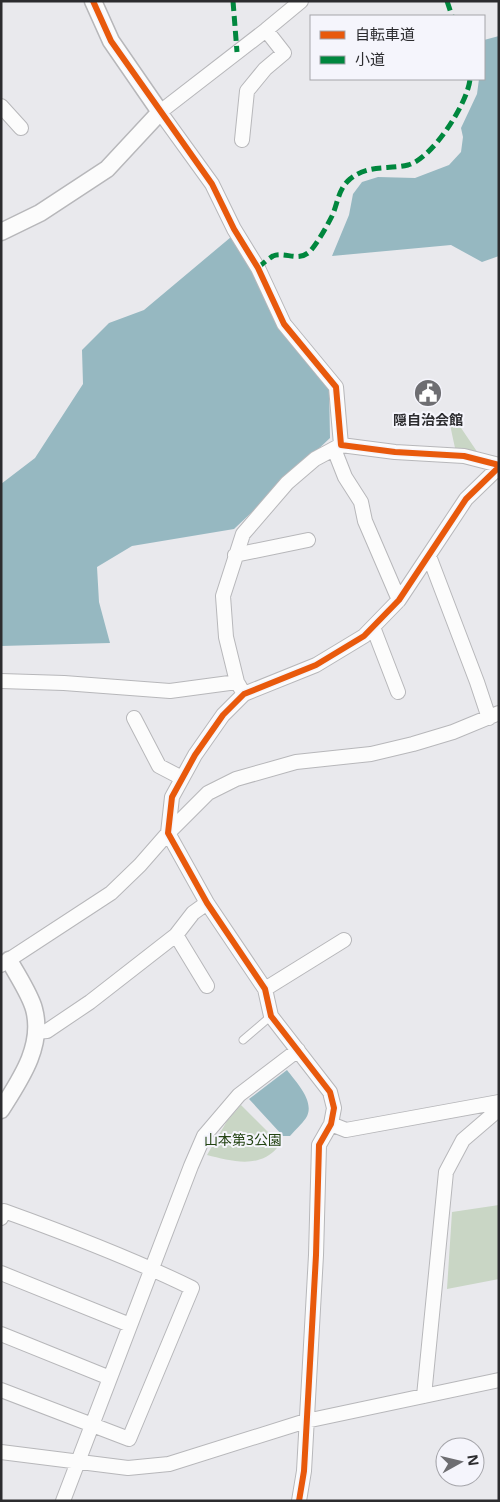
<svg xmlns="http://www.w3.org/2000/svg" width="500" height="1502" viewBox="0 0 500 1502" font-family="'Noto Sans','Noto Sans JP',sans-serif">
  <style>
    .green { fill: #c9d6c5 }
    .water { fill: #96b8c1 }
    .lines { fill: none; stroke-linecap: round; stroke-linejoin: round }
    .service-casing { stroke: #b7b7ba; stroke-width: 9 }
    .minor-casing { stroke: #b7b7ba; stroke-width: 16 }
    .tertiary-casing { stroke: #b7b7ba; stroke-width: 19 }
    .service { stroke: #fcfcfc; stroke-width: 7 }
    .minor { stroke: #fcfcfc; stroke-width: 14 }
    .tertiary { stroke: #fcfcfc; stroke-width: 16 }
    .quiet { stroke: #00873e; stroke-width: 5; stroke-dasharray: 10 5; stroke-linecap: butt }
    .cycleway-casing { stroke: #f5f5fc; stroke-width: 9 }
    .cycleway { stroke: #e8590c; stroke-width: 6 }
    .labels { text-anchor: middle; dominant-baseline: central; stroke-width: 4; stroke-linejoin: round; paint-order: stroke }
    .poi-label { font-size: 14px; font-weight: bold; fill: #2c2c2f; stroke: #f5f5fc }
    .park-label { font-size: 14px; fill: #234312; stroke: #f5f5fc }
  </style>
  <rect width="100%" height="100%" fill="#e9e9ed"/>
  <path class="green" d="M455,419l23,34 -23,-5 -6,-28z
    M241,1105l36,36v7c-18,21 -46,13 -70,7l20,-34z
    M499,1205v74l-52,10 5,-77z"/>
  <path class="water" d="M499,36v220l-17,6 -31,-17 -119,11 17,-41 4,-21 9,-12 16,-5 37,1 34,-13 12,-13 2,-15 -2,-9 16,-34 2,-15h5v-39z
    M231,237l29,47 69,101 1,53 -96,91 -102,17 -35,21 2,35 11,41 -109,3v-162l34,-26 48,-74 -1,-34 27,-27 35,-13z
    M287,1070c9,12 29,32 19,48 -4,6 -11,12 -16,18h-7l-34,-37z"/>
  <g class="lines">
    <defs>
      <path id="service" d="M243,1040l28,-24"/>
      <path id="minor" d="M301,1l-35,29 -106,82 52,72 22,45 24,39 26,56 52,63 5,58 54,7 69,4 35,9
        M1,106l20,22
        M242,140l5,-49 18,-22 19,-16 -18,-23
        M334,449l11,28 16,25 4,19 34,79
        M235,555l73,-15
        M429,556l48,126 12,36
        M373,627l25,65
        M1,681l63,2 106,8 67,-9
        M244,694l-7,-12 -11,-45 -3,-41 20,-62 44,-51 28,-24 26,-14
        M134,718l25,48 23,12
        M176,935l31,51
        M1,965l110,-72 29,-28 28,-32 40,-40 28,-14 60,-17 75,-8 42,-10 40,-12 46,-19
        M265,989l79,-49
        M36,1032l11,-1 43,-29 86,-67 17,-22 14,-10
        M331,1124l15,6 153,-28
        M1,1218l3,-7c64,23 127,47 188,77l-63,151 -128,-49
        M1,1273l129,52
        M1,1334l109,44
        M424,1396l22,-224 17,-32 36,-31
        M1,1452l127,16 41,-4 137,-43 193,-41
        M63,1501l128,-335 13,-30 35,-41 59,-45
        M299,1501l5,-30 12,-216 3,-110 12,-21 3,-16 -4,-16 -59,-76 -6,-27 -58,-86 -39,-70 4,-36 23,-42 28,-40 21,-21 72,-29 48,-29 35,-36 67,-101 33,-32"/>
      <path id="tertiary" d="M1,232l39,-19 67,-44 53,-57 -49,-71 -18,-40
        M1,1110c19,-30 43,-64 33,-101 -4,-15 -17,-34 -25,-49"/>
    </defs>
    <use href="#service" class="service-casing"/>
    <use href="#minor" class="minor-casing"/>
    <use href="#tertiary" class="tertiary-casing"/>
    <use href="#service" class="service"/>
    <use href="#minor" class="minor"/>
    <use href="#tertiary" class="tertiary"/>
    <path class="quiet" d="M233,1l4,51
      M447,1l5,15
      M258,268c4,-4 10,-9 15,-12 13,-5 27,8 39,-7 7,-9 15,-23 20,-33 6,-13 6,-27 18,-37 19,-15 36,-9 58,-14 24,-6 60,-62 62,-86"/>
    <defs>
      <path id="cycleway" d="M93,1l18,40 101,143 22,45 24,39 26,56 52,63 5,58 54,7 69,4 35,9
        M299,1501l5,-30 12,-216 3,-110 12,-21 3,-16 -4,-16 -59,-76 -6,-27 -58,-86 -39,-70 4,-36 23,-42 28,-40 21,-21 72,-29 48,-29 35,-36 67,-101 33,-32"/>
    </defs>
    <use href="#cycleway" class="cycleway-casing"/>
    <use href="#cycleway" class="cycleway"/>
  </g>
  <defs>
    <symbol id="civic-disc" viewBox="-11 -11 22 22"><circle r="9.5" fill="#6e6e72" stroke="#f5f5fc"/><path d="M-.6-6.5H3V-4.5H.6V-3L4-1V1h2V6H-6V1h2V-1L-.6-3ZM-1.2 2.5V6h2.4V2.5Z" fill="#fff"/></symbol>
  </defs>
  <g fill-rule="evenodd">
    <use href="#civic-disc" x="412" y="377" width="32" height="32"/>
  </g>
  <g class="labels">
    <g class="poi-label">
      <text x="428" y="419">隠自治会館</text>
    </g>
    <g class="park-label">
      <text x="243" y="1139">山本第3公園</text>
    </g>
  </g>
  <rect width="500" height="1502" fill="none" stroke="#2c2c2f" stroke-width="5"/>
  <rect x="310" y="15" width="175" height="65" fill="#f5f5fc" stroke="#a5a5aa"/>
  <rect x="320" y="31" width="25" height="8" fill="#e8590c" stroke="#a5a5aa"/>
  <text x="355" y="40" font-size="15" fill="#2c2c2f">自転車道</text>
  <rect x="320" y="56" width="25" height="8" fill="#00873e" stroke="#a5a5aa"/>
  <text x="355" y="65" font-size="15" fill="#2c2c2f">小道</text>
  <g transform="translate(460 1462) rotate(82)"><circle r="24" fill="#f5f5fc" stroke="#a5a5aa"/>
  <path d="M0-4L9 19L0 12L-9 19Z" fill="#6e6e72"/>
  <text y="-8" font-size="14" font-weight="bold" text-anchor="middle" fill="#2c2c2f">N</text>
  </g>
</svg>
